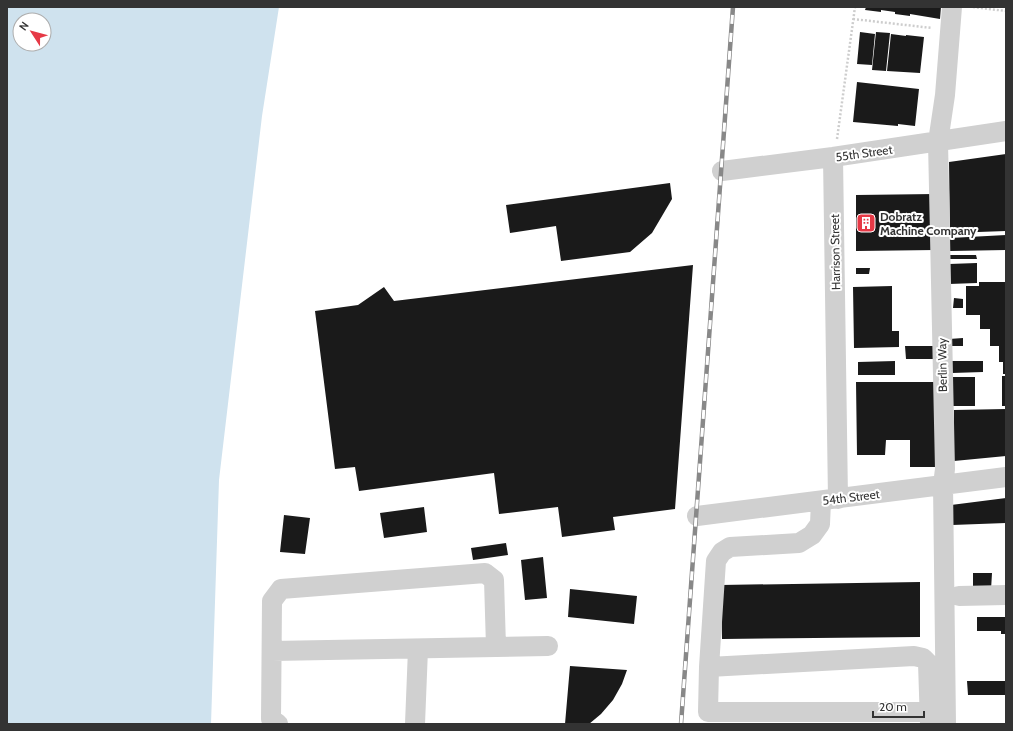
<svg xmlns="http://www.w3.org/2000/svg" width="1013" height="731" viewBox="0 0 1013 731" font-family="Cabin,sans-serif">
  <style>
    .water { fill: #cfe2ee; fill-rule: evenodd }
    .building { fill: #1a1a1a }
    .lines { fill: none; stroke-linecap: round; stroke-linejoin: round }
    .path { stroke: #cdcdcd; stroke-width: 2.5; stroke-dasharray: 2 2; stroke-linecap: butt }
    .minor { stroke: #d0d0d0; stroke-width: 20 }
    .rail-casing { stroke: #888; stroke-width: 4.5 }
    .rail { stroke: #fff; stroke-width: 3; stroke-dasharray: 9; stroke-linecap: butt }
    .labels { text-anchor: middle; dominant-baseline: central; stroke-width: 4; stroke-linejoin: round; paint-order: stroke }
    .street-label { font-size: 12px; fill: #333; stroke: #fff }
    .poi-label { font-size: 12px; font-weight: bold; fill: #333; stroke: #fff; text-anchor: start }
  </style>
  <rect width="100%" height="100%" fill="#fff"/>
  <path class="water" d="M7,7h272l-17,109 -43,364 -8,244h-204zM20,20h24v24h-24z"/>
  <path class="building" d="M866,7h75l-1,12 -30,-5v2l-15,-2v-2l-14,-2v2l-16,-2z
    M860,32l15,2 -3,31 -15,-1z
    M876,32l14,1 -4,38 -14,-1z
    M891,34l15,2 -1,8 1,-9 18,2 -4,36 -33,-2z
    M857,82l62,7 -4,37 -17,-2v2l-45,-4z
    M1006,154v77l-56,2 -1,-71z
    M670,183l2,16 -20,34 -22,19 -69,9 -5,-35 -46,7 -4,-28z
    M935,194v56l-79,1v-56z
    M1006,235v15l-56,1v-13z
    M948,255h28l1,4h-28z
    M977,263v20l-28,1v-20z
    M693,265l-18,244 -62,8 2,13 -53,7 -4,-30 -59,7 -5,-41 -135,18 -4,-24 -20,2 -20,-158 43,-6 26,-18 10,14z
    M856,268h14l-1,6h-13z
    M979,282h27v92h-3v-12h-4v-16h-9v-17h-10v-14h-14v-29h13z
    M892,286v45h7v16l-45,1 -1,-61z
    M954,298l9,1v9h-10z
    M963,338v8h-14v-7z
    M905,346h29v13h-28z
    M895,361v14h-37v-13z
    M952,361h31v11l-31,1z
    M1002,376h4v30h-4z
    M952,377h23v29h-23z
    M856,382h79v85h-25v-27h-24l-1,15h-28z
    M1006,409v47l-52,5v-51z
    M1006,498v25l-54,2 -1,-20z
    M424,507l3,25 -43,6 -4,-25z
    M284,515l26,3 -5,36 -25,-2z
    M506,543l2,12 -35,5 -2,-12z
    M543,557l4,41 -22,2 -4,-40z
    M973,573h19l-1,17h-18z
    M920,582v55l-198,2 -1,-54z
    M570,589l67,7 -3,28 -66,-7z
    M977,617h29v17h-5v-3h-24z
    M570,666l57,4 -5,14 -9,16 -12,14 -12,10h-24z
    M967,681h39v14h-38z"/>
  <g class="lines">
    <path class="path" d="M973,7l33,4
      M853,19l79,9
      M837,139l18,-132"/>
    <path class="minor" d="M833,157l5,342
      M722,171l111,-14 173,-26
      M697,516l309,-39
      M959,596l47,-1
      M272,651l224,-4
      M709,667l7,-106 6,-9 8,-5 69,-4 13,-8 8,-11 1,-23
      M930,712h-222l1,-45 205,-11 9,2 5,5 2,61
      M278,724l-7,-5 1,-118 9,-12 204,-16 9,7 2,67 52,-1
      M415,724l3,-75
      M946,724l-3,-239 2,-16 -7,-327 7,-47 7,-88"/>
    <defs>
      <path id="rail" d="M681,724l52,-717"/>
    </defs>
    <use href="#rail" class="rail-casing"/>
    <use href="#rail" class="rail"/>
  </g>
  <defs>
    <symbol id="building-square" viewBox="-11 -11 22 22"><rect x="-9" y="-9" width="18" height="18" rx="4" fill="#e63946" stroke="#fff"/><path d="M-4-6H4V6H1V3H-1V6H-4ZM-2.5-4.3h1.7v1.8h-1.7ZM.8-4.3h1.7v1.8H.8ZM-2.5-1h1.7V.8h-1.7ZM.8-1h1.7V.8H.8Z" fill="#fff"/></symbol>
  </defs>
  <g fill-rule="evenodd">
    <use href="#building-square" x="855" y="212" width="22" height="22"/>
  </g>
  <g class="labels">
    <g class="street-label">
      <text transform="translate(864 153) rotate(-8)">55th Street</text>
      <text transform="translate(835 252) rotate(-91)">Harrison Street</text>
      <text transform="translate(942 365) rotate(-91)">Berlin Way</text>
      <text transform="translate(851 497) rotate(-7)">54th Street</text>
    </g>
    <g class="poi-label">
      <text x="880" y="216">Dobratz<tspan x="880" dy="14">Machine Company</tspan></text>
    </g>
  </g>
  <rect width="1013" height="731" fill="none" stroke="#333333" stroke-width="16"/>
  <g transform="translate(32 32) rotate(306)"><circle r="19" fill="#ffffff" stroke="#adadad"/>
  <path d="M0-3L7 15L0 10L-7 15Z" fill="#e63946"/>
  <text y="-6" font-size="11" font-weight="bold" text-anchor="middle" fill="#333333">N</text>
  </g>
  <path d="M873 711v6h51v-6" fill="none" stroke="#333333" stroke-width="2"/>
  <text x="879" y="711" font-size="12" fill="#333333" stroke="#ffffff" stroke-width="3" paint-order="stroke">20 m</text>
</svg>
